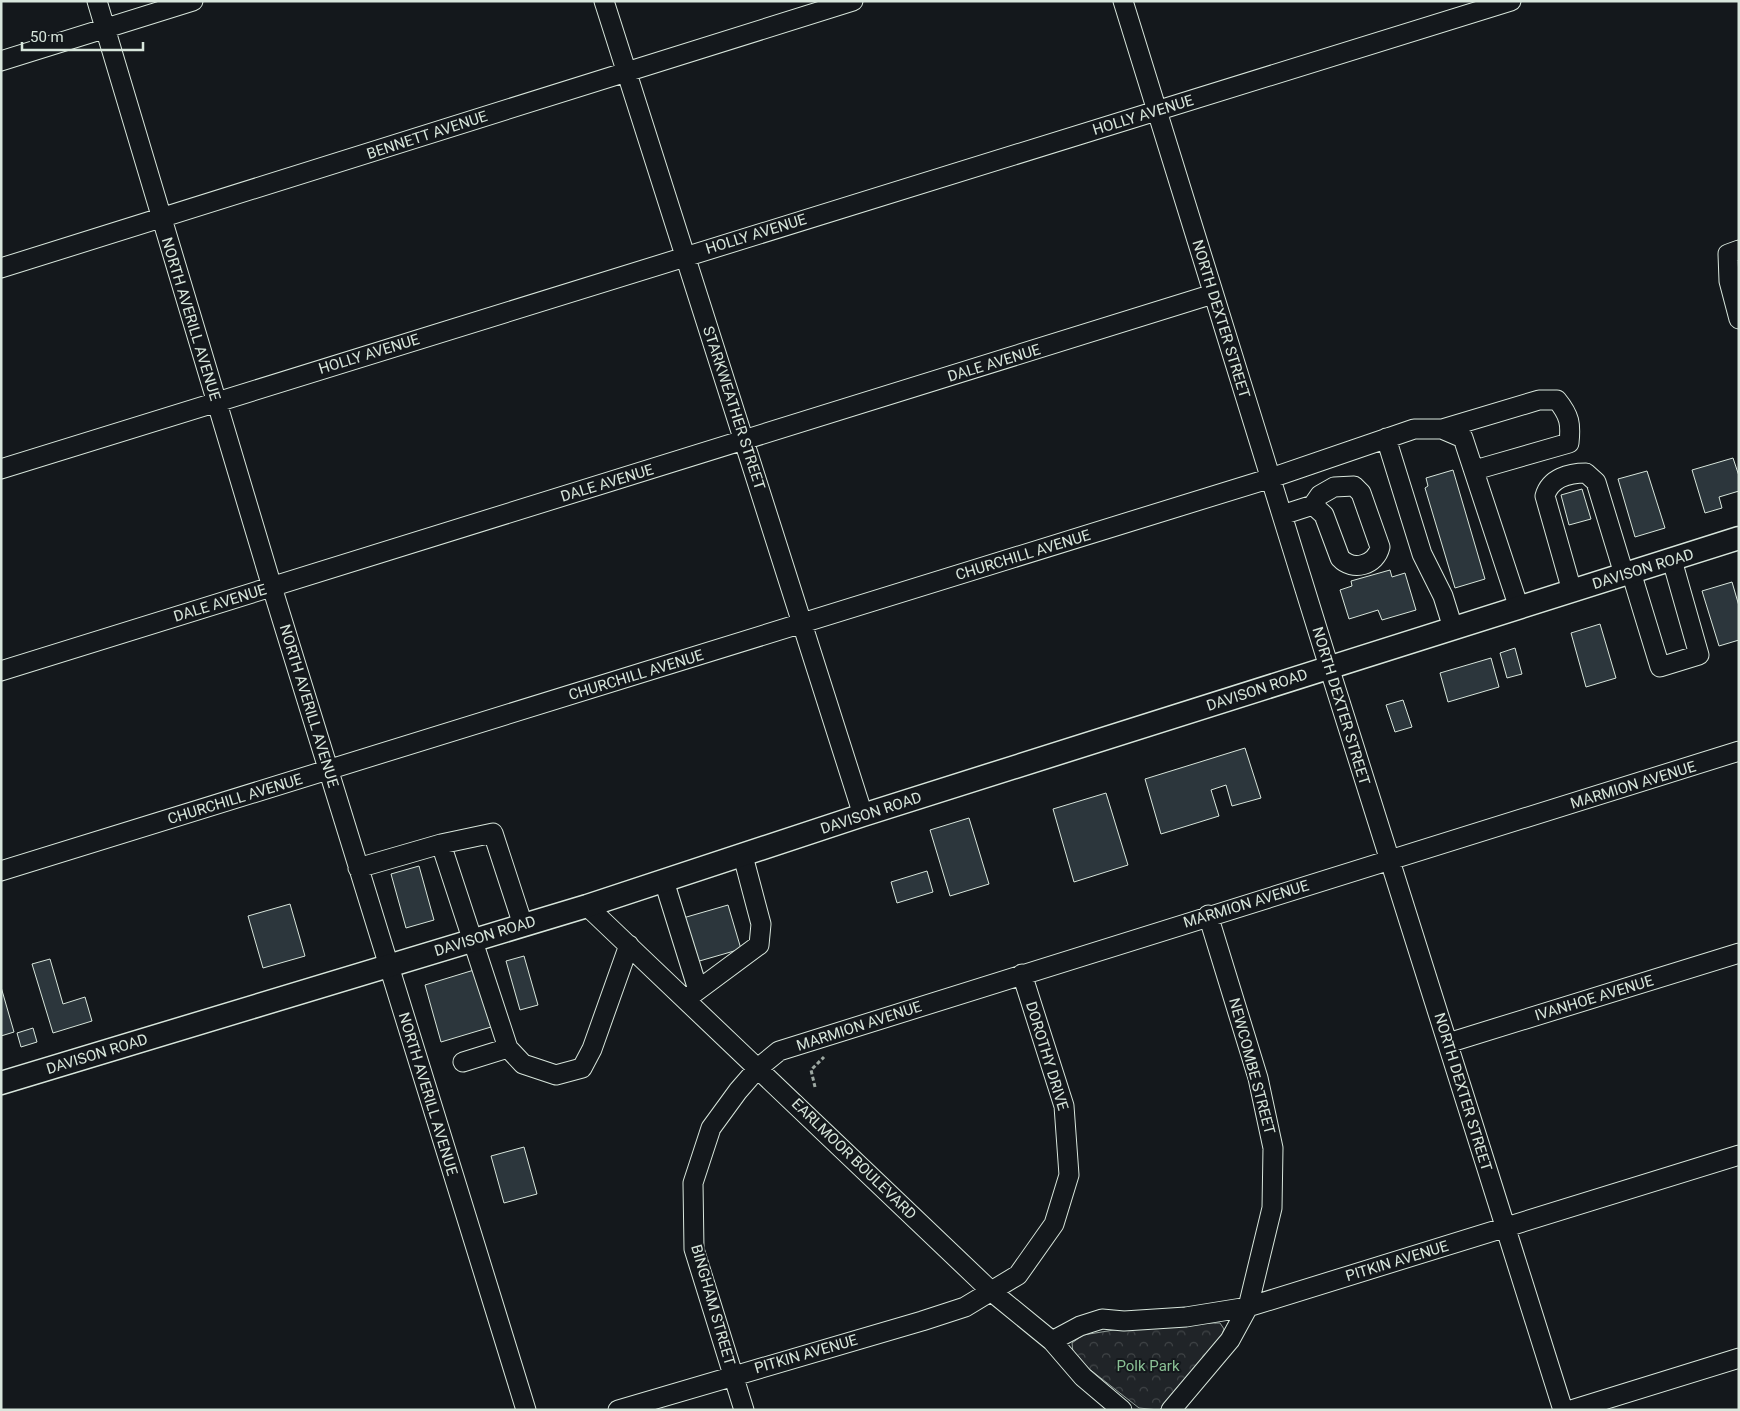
<svg xmlns="http://www.w3.org/2000/svg" width="1740" height="1411" viewBox="0 0 1740 1411" font-family="Roboto,sans-serif">
  <style>
    .forest { fill: url(#forest-crowns); stroke: #939e99 }
    .building { fill: #2c363c; stroke: #d8e6dc }
    .lines { fill: none; stroke-linecap: round; stroke-linejoin: round }
    .minor-casing { stroke: #d8e6dc; stroke-width: 21 }
    .major-casing { stroke: #d8e6dc; stroke-width: 25 }
    .path { stroke: #9da8a2; stroke-width: 3; stroke-dasharray: 4 2.5; stroke-linecap: butt }
    .minor { stroke: #14181c; stroke-width: 19 }
    .major { stroke: #14181c; stroke-width: 22 }
    .labels { text-anchor: middle; dominant-baseline: central; stroke-width: 4; stroke-linejoin: round; paint-order: stroke }
    .street-label { font-size: 15px; fill: #d8e6dc; stroke: #14181c }
    .park-label { font-size: 15px; fill: #8ac095; stroke: #14181c }
  </style>
  <defs>
    <pattern id="forest-crowns" width="20" height="18" patternUnits="userSpaceOnUse" patternTransform="scale(1.25)"><rect width="20" height="18" fill="#202428"/><path d="M2 6a3 3 0 1 1 6 0M12 15a3 3 0 1 1 6 0" fill="none" stroke="#404447"/></pattern>
  </defs>
  <rect width="100%" height="100%" fill="#14181c"/>
  <path class="forest" d="M1211,1323h9l4,6 -3,8 -39,50 -23,23 -20,-2 -51,-40 -15,-15 -1,-10 11,-8 37,-6z"/>
  <path class="building" d="M1733,458l6,18v15l-20,6 3,11 -17,5 -13,-43z
    M1453,470l32,109 -30,9 -30,-100 3,-2 -2,-8z
    M1647,471l18,57 -30,9 -17,-58z
    M1582,489l9,30 -22,6 -8,-30z
    M1390,570l2,7 13,-4 11,37 -34,10 -4,-10 -29,9 -9,-29 12,-4 -1,-5z
    M1732,582l7,24v34l-20,6 -17,-55z
    M1600,624l16,54 -30,9 -15,-54z
    M1515,648l7,26 -15,4 -7,-25z
    M1491,658l8,29 -51,15 -8,-29z
    M1403,700l9,27 -17,5 -9,-27z
    M1245,748l16,50 -29,8 -6,-21 -15,5 8,26 -58,18 -16,-55z
    M1106,793l22,72 -54,17 -21,-73z
    M969,818l20,66 -39,12 -20,-66z
    M419,866l15,54 -28,8 -15,-54z
    M927,871l6,21 -36,11 -6,-21z
    M290,904l15,52 -42,12 -15,-52z
    M728,905l13,44 -45,13 -13,-44z
    M524,956l14,49 -18,5 -14,-49z
    M50,959l13,45 22,-7 7,24 -39,12 -21,-69z
    M474,970l17,57 -50,15 -16,-57z
    M1,987l13,45 -13,4z
    M33,1028l4,14 -16,5 -4,-14z
    M524,1147l13,47 -33,9 -13,-47z"/>
  <g class="lines">
    <defs>
      <path id="minor" d="M97,1l175,586 254,823
        M604,1l259,814
        M1123,1l206,666 234,743
        M1,61l192,-60
        M1739,250l-11,4 1,27 10,38
        M1,268l852,-267
        M1442,429l97,-29h18c13,16 14,24 12,43l-94,27
        M1386,438l36,116 21,42 10,32
        M1,469l1510,-468
        M1282,515l31,-10 7,-10 14,-8 20,-1 7,7 19,54c-4,18 -27,25 -40,11l-16,-43 -11,-10
        M1631,572l29,95 39,-12 -27,-95
        M1572,591l-27,-95c5,-18 24,-23 41,-23l10,9 28,92
        M1,671l1212,-377
        M358,868l83,-24
        M1,871l1270,-393 143,-49h28l21,9 56,170
        M664,881l34,109
        M587,906l405,386 60,49 31,36 39,33
        M686,999l73,-54 2,-21 -18,-68
        M1448,1043l291,-90
        M508,1048l15,16 33,11 26,-7 10,-19 37,-104
        M463,1062l45,-14 -67,-204 52,-11 30,92
        M1052,1341l28,-15 22,-7 22,2 62,-4 62,-10 491,-152
        M618,1410l304,-89 43,-14 53,-32 36,-51 15,-49 -5,-69 -42,-132
        M744,1410l-50,-161 -1,-66 18,-55 27,-37 20,-23 21,-17 960,-300
        M1171,1410l59,-70 18,-33 24,-99 1,-60 -15,-70 -50,-163
        M1571,1410l168,-52"/>
      <path id="major" d="M1,1083l586,-177 276,-91 876,-277"/>
    </defs>
    <use href="#minor" class="minor-casing"/>
    <use href="#major" class="major-casing"/>
    <path class="path" d="M815,1087l-4,-17 13,-13"/>
    <use href="#minor" class="minor"/>
    <use href="#major" class="major"/>
  </g>
  <g class="labels">
    <g class="street-label">
      <text transform="translate(1143 115) rotate(-17)">HOLLY AVENUE</text>
      <text transform="translate(427 135) rotate(-18)">BENNETT AVENUE</text>
      <text transform="translate(756 234) rotate(-17)">HOLLY AVENUE</text>
      <text transform="translate(191 319) rotate(73)">NORTH AVERILL AVENUE</text>
      <text transform="translate(1221 319) rotate(73)">NORTH DEXTER STREET</text>
      <text transform="translate(369 354) rotate(-17)">HOLLY AVENUE</text>
      <text transform="translate(994 363) rotate(-17)">DALE AVENUE</text>
      <text transform="translate(734 408) rotate(72)">STARKWEATHER STREET</text>
      <text transform="translate(607 483) rotate(-17)">DALE AVENUE</text>
      <text transform="translate(1023 555) rotate(-17)">CHURCHILL AVENUE</text>
      <text transform="translate(1643 569) rotate(-17)">DAVISON ROAD</text>
      <text transform="translate(220 603) rotate(-17)">DALE AVENUE</text>
      <text transform="translate(636 675) rotate(-17)">CHURCHILL AVENUE</text>
      <text transform="translate(1257 690) rotate(-18)">DAVISON ROAD</text>
      <text transform="translate(309 706) rotate(73)">NORTH AVERILL AVENUE</text>
      <text transform="translate(1341 706) rotate(73)">NORTH DEXTER STREET</text>
      <text transform="translate(1633 785) rotate(-17)">MARMION AVENUE</text>
      <text transform="translate(235 799) rotate(-17)">CHURCHILL AVENUE</text>
      <text transform="translate(871 813) rotate(-18)">DAVISON ROAD</text>
      <text transform="translate(1246 904) rotate(-17)">MARMION AVENUE</text>
      <text transform="translate(485 936) rotate(-17)">DAVISON ROAD</text>
      <text transform="translate(1594 998) rotate(-17)">IVANHOE AVENUE</text>
      <text transform="translate(859 1026) rotate(-18)">MARMION AVENUE</text>
      <text transform="translate(97 1054) rotate(-17)">DAVISON ROAD</text>
      <text transform="translate(1047 1056) rotate(73)">DOROTHY DRIVE</text>
      <text transform="translate(1252 1066) rotate(75)">NEWCOMBE STREET</text>
      <text transform="translate(1463 1092) rotate(73)">NORTH DEXTER STREET</text>
      <text transform="translate(428 1094) rotate(73)">NORTH AVERILL AVENUE</text>
      <text transform="translate(854 1159) rotate(44)">EARLMOOR BOULEVARD</text>
      <text transform="translate(1397 1261) rotate(-17)">PITKIN AVENUE</text>
      <text transform="translate(713 1305) rotate(74)">BINGHAM STREET</text>
      <text transform="translate(806 1354) rotate(-16)">PITKIN AVENUE</text>
    </g>
    <g class="park-label">
      <text x="1148" y="1366">Polk Park</text>
    </g>
  </g>
  <rect width="1740" height="1411" fill="none" stroke="#d8e6dc" stroke-width="5"/>
  <path d="M22 42v8h121v-8" fill="none" stroke="#d8e6dc" stroke-width="2.5"/>
  <text x="30" y="42" font-size="15" fill="#d8e6dc" stroke="#14181c" stroke-width="4" paint-order="stroke">50 m</text>
</svg>
